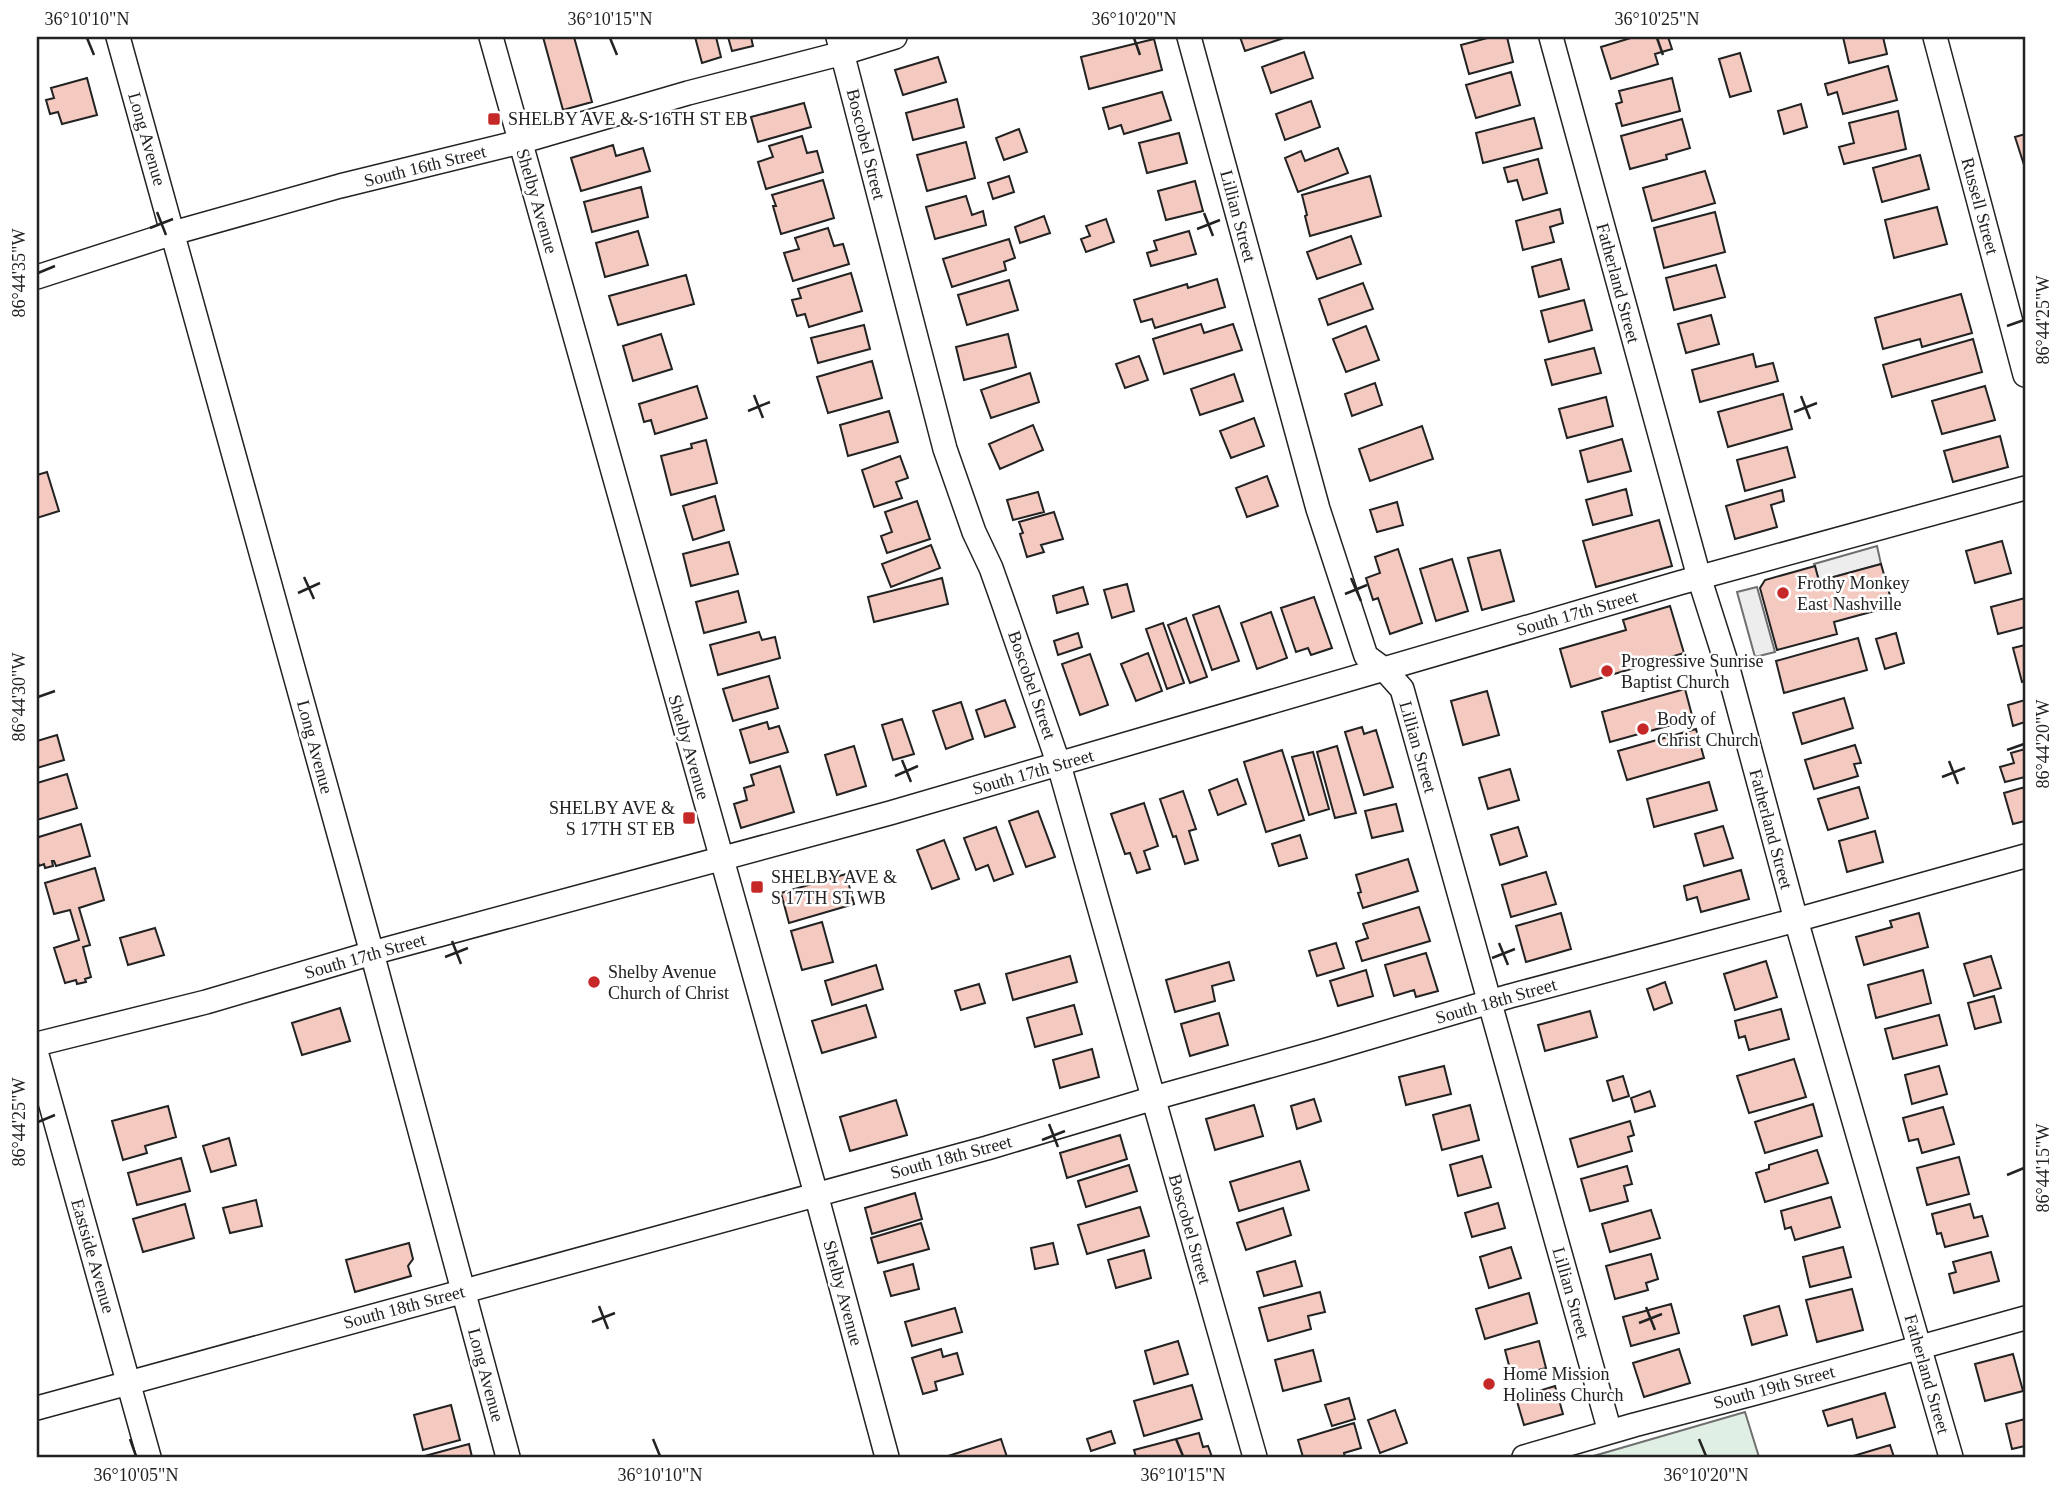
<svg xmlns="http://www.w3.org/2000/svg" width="2062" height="1494" viewBox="0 0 2062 1494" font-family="Georgia,serif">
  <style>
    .green { fill: #e0efe3; stroke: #6f6f6f; stroke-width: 2 }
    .parking { fill: #ededed; stroke: #6f6f6f; stroke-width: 2 }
    .building { fill: #f3c9c0; stroke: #222; stroke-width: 2 }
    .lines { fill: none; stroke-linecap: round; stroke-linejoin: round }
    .minor-casing { stroke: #222; stroke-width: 26 }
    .minor { stroke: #fff; stroke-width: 23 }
    .ticks { fill: none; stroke: #222; stroke-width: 2.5 }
    .poi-dot { fill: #c62828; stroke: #fff; stroke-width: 2.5 }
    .labels { text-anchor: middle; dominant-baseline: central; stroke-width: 5; stroke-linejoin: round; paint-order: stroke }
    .poi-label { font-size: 18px; fill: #222; stroke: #fff; text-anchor: start }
    .street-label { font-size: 18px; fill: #222; stroke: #fff }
    .neatline { fill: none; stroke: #222; stroke-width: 2.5 }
    .ticks-label { font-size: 18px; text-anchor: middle; fill: #222 }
  </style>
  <rect width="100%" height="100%" fill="#fff"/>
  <path class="green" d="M1745,1412l14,45h-169z"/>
  <path class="parking" d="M1877,546l4,18 -62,17 -5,-17z
    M1757,587l18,65 -20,5 -18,-65z"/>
  <path class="building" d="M543,37h31l18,65 -29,8z
    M695,37h21l5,20 -19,6z
    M728,37h23l2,9 -21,5z
    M1240,37h47l-42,14z
    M1491,37h16l6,25 -44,12 -8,-29z
    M1634,37h34l4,12 -17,5 3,10 -47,15 -10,-32z
    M1843,37h40l4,17 -38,9z
    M1154,39l8,31 -73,19 -8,-32z
    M1304,52l9,26 -42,15 -9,-26z
    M1740,53l11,38 -21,6 -11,-38z
    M938,57l8,25 -43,13 -8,-25z
    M1888,66l9,34 -54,14 -6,-22 -9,3 -3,-11z
    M1511,72l9,33 -44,13 -10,-33z
    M87,78l10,37 -35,9 -4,-12 -8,2 -4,-14 8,-2 -3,-10z
    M1672,78l8,33 -58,15 -6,-22 6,-2 -3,-11z
    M1162,92l9,28 -47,14 -3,-9 -12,4 -6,-21z
    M957,99l7,28 -51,13 -7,-27z
    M1311,101l9,26 -35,13 -9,-26z
    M804,103l7,24 -53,15 -7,-25z
    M1801,104l6,23 -23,7 -6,-23z
    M1898,111l8,38 -62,15 -5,-17 15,-4 -5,-20z
    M1534,118l8,30 -59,15 -7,-30z
    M1682,119l8,29 -24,7 1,4 -37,10 -9,-33z
    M1019,129l8,23 -23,8 -8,-22z
    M1179,133l8,30 -40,10 -8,-30z
    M2025,134v30l-1,1 -9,-28z
    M802,136l5,17 10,-2 6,21 -57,17 -8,-27 15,-5 -4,-11z
    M966,142l9,36 -48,13 -10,-36z
    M613,145l3,11 27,-8 7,23 -69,20 -10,-33z
    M1338,148l10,25 -50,19 -13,-34 16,-7 4,10z
    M1920,155l9,34 -47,13 -9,-34z
    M1538,159l9,34 -24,7 -6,-20 -9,2 -4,-14z
    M1705,171l10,32 -63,18 -9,-33z
    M1009,176l5,16 -21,7 -5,-16z
    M1370,176l11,40 -71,20 -5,-20 2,-1 -5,-20z
    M823,180l11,38 -53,16 -8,-28h3l-4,-11z
    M1195,181l8,30 -37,9 -8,-29z
    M641,187l7,30 -56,15 -8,-30z
    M966,196l6,19 11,-4 3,14 -51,14 -9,-32z
    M1937,207l10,37 -53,14 -9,-38z
    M1560,209l3,14 -13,4 4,15 -31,8 -7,-29z
    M1715,212l10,40 -61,16 -10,-40z
    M1044,216l6,17 -30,10 -5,-16z
    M1106,219l8,23 -28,10 -5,-13 9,-3 -4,-10z
    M828,228l6,18 9,-2 6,20 -56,17 -9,-28 15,-4 -4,-11z
    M638,231l10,34 -43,12 -9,-34z
    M1189,231l7,23 -45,12 -4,-13 10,-3 -3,-9z
    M1351,236l10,28 -44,15 -10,-27z
    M1009,239l6,19 -11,4 2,8 -54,17 -9,-28z
    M1561,259l8,30 -30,8 -7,-30z
    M1716,265l9,32 -51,13 -8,-32z
    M851,273l11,38 -53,16 -4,-13 -8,2 -5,-16 9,-2 -3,-9z
    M686,275l8,29 -76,21 -9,-29z
    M1217,279l8,28 -70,21 -3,-9 -11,3 -7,-22 53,-16 1,4z
    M1009,280l9,30 -51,15 -9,-30z
    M1363,283l10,26 -45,16 -9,-26z
    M1961,294l11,39 -50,14 -2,-8 -37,10 -8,-31z
    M1584,300l8,30 -43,12 -8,-31z
    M1711,315l8,29 -33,9 -8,-29z
    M1201,324l3,9 29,-9 9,26 -78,24 -11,-35z
    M864,325l6,24 -52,14 -7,-25z
    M1366,326l13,34 -33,12 -13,-33z
    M661,334l11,35 -39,12 -10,-35z
    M1008,334l8,33 -52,13 -8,-33z
    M1973,339l9,33 -90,25 -9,-32z
    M1594,348l7,25 -49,12 -7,-25z
    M1753,354l3,13 17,-4 5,18 -78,21 -8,-32z
    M1139,356l9,24 -23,8 -9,-24z
    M872,361l10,37 -54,15 -11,-36z
    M1030,373l9,29 -48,16 -10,-28z
    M1234,374l9,27 -43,14 -9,-26z
    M1375,383l7,22 -30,11 -7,-22z
    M697,386l10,32 -52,16 -4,-14 -7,2 -5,-18z
    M1985,386l10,34 -53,14 -10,-33z
    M1783,394l9,35 -64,18 -10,-35z
    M1606,397l7,29 -46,12 -8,-29z
    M889,411l9,31 -50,14 -8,-31z
    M1254,418l10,28 -33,12 -11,-27z
    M1033,425l10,25 -43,19 -11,-25z
    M1422,426l11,33 -63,22 -11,-32z
    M2000,436l8,31 -55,15 -9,-31z
    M1622,439l9,32 -43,11 -8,-31z
    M706,440l11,43 -46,12 -10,-39 31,-8 -1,-4z
    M1787,447l8,30 -50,14 -8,-31z
    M900,456l8,22 -12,4 6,16 -28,9 -12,-37z
    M47,472l12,39 -22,7v-43z
    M1267,476l11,30 -31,11 -11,-29z
    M1626,489l6,26 -39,10 -7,-25z
    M1782,490l2,11 -13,4 6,22 -42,12 -9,-33z
    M1038,492l6,20 -31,8 -6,-20z
    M715,496l9,34 -31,10 -10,-34z
    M917,501l13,38 -43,14 -6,-17 11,-4 -7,-20z
    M1397,502l6,23 -26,7 -7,-22z
    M1054,512l9,27 -22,6 3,7 -17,5 -7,-23 3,-1 -4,-11z
    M1659,520l13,46 -76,21 -13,-46z
    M2002,541l9,32 -36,10 -9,-32z
    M729,542l9,32 -47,12 -8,-32z
    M931,545l9,23 -49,19 -9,-23z
    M1398,549l24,74 -32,11 -12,-36 -5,2 -7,-22 14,-5 -5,-16z
    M1500,550l14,51 -32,9 -14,-52z
    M1452,559l16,52 -32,10 -16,-52z
    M1881,564l12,42 -59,16 3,12 -60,16 -17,-62 5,-8 50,-14 4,15z
    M942,578l6,26 -74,18 -6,-25z
    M1127,584l7,27 -22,7 -8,-28z
    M1083,587l5,17 -31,9 -4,-17z
    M738,591l8,31 -42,11 -8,-31z
    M1314,597l18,51 -21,7 -3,-7 -12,4 -15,-44z
    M2025,598v29l-27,7 -7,-27z
    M1219,606l20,55 -27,9 -19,-55z
    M1670,606l14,47 -113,34 -11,-38 66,-19 -3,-10z
    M1271,612l16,46 -30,11 -16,-46z
    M1186,618l21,59 -17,6 -22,-58z
    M1163,623l21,60 -17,6 -21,-60z
    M759,632l3,8 13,-3 5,21 -62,17 -8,-30z
    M1078,633l4,14 -24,8 -4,-14z
    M1896,633l8,30 -19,6 -9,-30z
    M1858,638l9,32 -83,23 -8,-32z
    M2025,645v36l-3,1 -9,-34z
    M1148,653l14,38 -26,10 -15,-37z
    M1090,654l18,51 -28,10 -18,-51z
    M769,676l9,32 -45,13 -10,-32z
    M1685,689l8,30 -83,23 -8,-30z
    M1487,691l12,44 -36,10 -12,-44z
    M1844,698l9,30 -51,16 -9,-31z
    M1005,700l10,27 -30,10 -9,-27z
    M2025,700v22l-12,4 -5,-21z
    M961,702l12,37 -27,10 -13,-38z
    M902,719l12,35 -21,6 -11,-35z
    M767,722l2,7 10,-3 9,26 -38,11 -10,-33z
    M1362,727l2,7 12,-4 17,57 -29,8 -19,-63z
    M1696,729l8,29 -77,22 -9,-29z
    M57,735l7,25 -27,8v-27z
    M1855,745l6,18 -7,1 4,12 -44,13 -9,-29z
    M854,746l12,40 -29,9 -12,-40z
    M1337,746l19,67 -21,5 -18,-66z
    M2025,749v28l-20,5 -5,-15 14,-4 -3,-10z
    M1282,750l22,70 -38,12 -22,-70z
    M1313,752l16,57 -20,6 -17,-58z
    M780,766l14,46 -53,16 -7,-24 13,-4 -3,-12 10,-3 -3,-10z
    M1510,769l9,31 -31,9 -9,-31z
    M67,774l10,34 -40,12v-37z
    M1237,779l9,25 -28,11 -9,-25z
    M1709,782l8,28 -63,17 -7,-28z
    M1859,787l9,31 -40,12 -10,-31z
    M2025,787v34l-12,3 -9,-31z
    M1183,791l13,38 -7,2 9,29 -13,4 -9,-28 -3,1 -13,-38z
    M1144,803l14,43 -14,5 6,18 -13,4 -7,-20 -5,1 -14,-40z
    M1396,804l7,27 -31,7 -7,-27z
    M1038,811l17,46 -29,10 -17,-46z
    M81,824l9,32 -34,10 -2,-5h-2l1,5 -8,2 -1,-4 -5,2 -2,-7v-20l2,-2z
    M1723,826l10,32 -29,8 -9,-32z
    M996,827l17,47 -19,7 -6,-16 -12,5 -12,-32z
    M1518,827l9,29 -27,9 -9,-30z
    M1875,831l8,31 -36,10 -8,-31z
    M1300,835l7,23 -28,8 -7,-22z
    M944,840l15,39 -27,10 -15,-39z
    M1408,859l10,32 -55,17 -5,-15 3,-1 -5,-17z
    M95,868l9,32 -25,8 11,37 -7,2 8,30 -6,2 1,3 -9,2 -1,-4 -11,3 -11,-35 25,-8 -9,-30 -16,4 -9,-31z
    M1741,870l8,29 -48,13 -4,-15 -10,3 -3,-14z
    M1546,872l10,32 -45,13 -9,-32z
    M846,874l8,30 -65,19 -8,-30z
    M1419,907l11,34 -68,20 -6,-19 12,-4 -5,-14z
    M1561,913l10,36 -45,13 -10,-36z
    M1919,913l9,34 -64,18 -8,-28 36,-10 -2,-6z
    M822,922l11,40 -31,8 -11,-39z
    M155,928l9,27 -36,10 -8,-27z
    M1336,943l8,25 -27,8 -8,-25z
    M1426,953l12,38 -22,6 -2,-7 -20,6 -9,-31z
    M1070,956l7,26 -64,18 -7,-26z
    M1991,956l10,32 -27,8 -10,-32z
    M1766,961l11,36 -42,13 -11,-36z
    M1229,962l5,18 -22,6 3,15 -40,11 -9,-32z
    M876,965l7,24 -51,16 -7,-24z
    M1366,970l7,26 -35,10 -8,-25z
    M1923,970l8,33 -55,15 -8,-33z
    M1665,982l7,21 -18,7 -7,-21z
    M979,984l6,19 -24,7 -6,-19z
    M1994,996l7,26 -26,7 -7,-26z
    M866,1005l10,32 -54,16 -10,-32z
    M1074,1005l8,29 -47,13 -8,-29z
    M340,1008l10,33 -48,14 -10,-32z
    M1781,1009l8,30 -40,11 -4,-14 -6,2 -4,-17z
    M1590,1011l7,26 -52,14 -7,-26z
    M1219,1013l9,32 -38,11 -9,-32z
    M1939,1015l8,30 -54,14 -8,-30z
    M1092,1049l7,28 -39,11 -7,-28z
    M1794,1059l12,38 -57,16 -12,-37z
    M1444,1066l7,28 -45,11 -7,-28z
    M1939,1066l8,28 -35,10 -7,-29z
    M1623,1076l6,20 -16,5 -6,-20z
    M1650,1091l5,15 -20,6 -4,-14z
    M1314,1099l7,22 -24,8 -6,-23z
    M896,1100l11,35 -57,16 -10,-34z
    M1813,1104l9,32 -57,17 -10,-31z
    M1254,1105l9,31 -48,14 -9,-31z
    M1470,1105l9,35 -37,10 -9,-35z
    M168,1106l8,31 -31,9 2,7 -24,7 -11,-39z
    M1943,1107l11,37 -32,9 -4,-14 -9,2 -6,-23z
    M1630,1121l4,14 -6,2 4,14 -54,16 -8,-28z
    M1120,1135l7,24 -60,19 -7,-25z
    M229,1138l7,27 -25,7 -8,-26z
    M1817,1150l11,33 -63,19 -9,-29 13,-4v-4z
    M1482,1156l9,31 -33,9 -8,-31z
    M1959,1157l10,37 -42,11 -10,-37z
    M181,1158l9,33 -53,14 -9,-32z
    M1300,1161l9,29 -70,21 -9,-29z
    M1129,1165l8,26 -51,16 -8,-26z
    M1627,1166l5,18 -8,2 4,15 -38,10 -9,-32z
    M915,1193l7,26 -50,15 -7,-26z
    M1831,1197l9,30 -45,13 -4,-13 -6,2 -4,-18z
    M256,1200l6,26 -32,7 -7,-25z
    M1498,1203l7,25 -33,9 -7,-24z
    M185,1204l9,34 -51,14 -10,-33z
    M1970,1204l4,14 8,-2 6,20 -43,11 -4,-14 -4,1 -5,-20z
    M1140,1207l9,29 -62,18 -9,-29z
    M1283,1208l8,27 -45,15 -9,-27z
    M1651,1210l9,28 -50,14 -8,-28z
    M921,1223l8,26 -51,14 -7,-25z
    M409,1243l4,16 -5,7 3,10 -56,16 -9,-32z
    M1053,1243l5,21 -23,5 -4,-21z
    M1511,1247l10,31 -32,10 -9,-31z
    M1843,1247l8,30 -41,10 -7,-30z
    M1144,1250l7,28 -35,10 -8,-28z
    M1991,1252l8,29 -45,12 -5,-19 7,-2 -3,-10z
    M1651,1254l7,25 -12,4 2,7 -33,9 -9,-33z
    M1295,1261l7,25 -38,10 -7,-24z
    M913,1264l6,25 -28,7 -7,-24z
    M1852,1289l11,41 -46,12 -11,-42z
    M1320,1292l5,20 -17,4 3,13 -43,12 -9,-33z
    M1529,1293l8,30 -52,16 -9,-30z
    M1671,1304l8,29 -48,13 -8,-29z
    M1779,1306l8,29 -35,10 -8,-29z
    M955,1308l7,24 -50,14 -7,-24z
    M1178,1341l10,33 -34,10 -9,-33z
    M1539,1341l7,27 -34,9 -7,-27z
    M941,1349l2,8 14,-4 6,21 -28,8 2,8 -14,4 -11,-36z
    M1679,1349l11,34 -46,14 -11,-34z
    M1313,1350l8,31 -38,10 -8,-31z
    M2013,1354l10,37 -38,10 -10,-37z
    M1192,1385l10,34 -58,17 -10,-35z
    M1555,1386l8,28 -39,11 -8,-27z
    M1885,1393l10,34 -38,11 -5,-19 -24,7 -5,-15z
    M1349,1398l6,21 -23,7 -7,-21z
    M451,1405l9,35 -37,10 -9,-35z
    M1395,1410l12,33 -27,10 -12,-33z
    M2025,1419v27l-13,3 -6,-25z
    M1354,1423l7,25 -17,5 1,4h-42l-5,-17z
    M1111,1431l4,12 -24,8 -4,-12z
    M1199,1433l4,14 5,-1 4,11h-76l-2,-7z
    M1001,1439l6,18h-62z
    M469,1444l3,13h-51z
    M1890,1445l4,12h-44z"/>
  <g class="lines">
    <defs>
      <path id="minor" d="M118,37l254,916 136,504
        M491,37l325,1157 71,263
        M838,37l107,412 29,83 17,36 11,31 57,166 196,692
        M1189,37l129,472 48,147 19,14 17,19 208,743
        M1551,37l148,540 28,88 69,255 155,537
        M1935,37l90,338
        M37,277l136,-44 167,-47 180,-44 168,-49 155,-40 52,-16
        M37,1044l169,-42 166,-49 518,-140 789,-230 346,-95
        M37,1055l112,402
        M37,1408l950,-260 167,-50 169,-47 187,-55 286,-76 229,-64
        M1524,1457l110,-32 118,-31 273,-76"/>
    </defs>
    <use href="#minor" class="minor-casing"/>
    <use href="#minor" class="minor"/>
  </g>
  <path class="ticks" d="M87,38l7,17M610,38l7,17M1134,38l6,17M1657,38l6,17M157,212l9,23M1204,213l9,23M150,228l23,-9M1197,229l23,-9M38,273l17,-7M2007,326l17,-6M754,395l9,23M1801,396l9,23M748,411l22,-9M1794,412l23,-9M304,577l10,22M1351,578l10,23M298,593l22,-10M1345,594l22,-9M38,697l17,-6M2007,750l17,-6M902,760l9,22M1949,761l9,23M895,776l23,-10M1942,777l23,-9M452,941l9,23M1499,943l9,22M445,957l23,-9M1492,958l23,-9M38,1122l17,-7M1049,1124l9,23M1042,1140l23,-9M2007,1175l17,-7M599,1306l9,23M1646,1307l9,23M592,1322l23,-9M1639,1323l23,-9M130,1439l6,17M653,1439l7,17M1176,1439l7,17M1699,1439l7,17"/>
  <g class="poi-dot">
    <rect x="487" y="112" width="14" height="14" rx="3.5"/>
    <circle cx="1783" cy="593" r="7"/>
    <circle cx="1607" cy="671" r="7"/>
    <circle cx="1643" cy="729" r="7"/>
    <rect x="682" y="811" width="14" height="14" rx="3.5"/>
    <rect x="750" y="880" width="14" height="14" rx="3.5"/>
    <circle cx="594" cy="982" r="7"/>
    <circle cx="1489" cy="1384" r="7"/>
  </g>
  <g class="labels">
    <g class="poi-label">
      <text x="508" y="119">SHELBY AVE &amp; S 16TH ST EB</text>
      <text x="1797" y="583">Frothy Monkey<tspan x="1797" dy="21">East Nashville</tspan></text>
      <text x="1621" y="661">Progressive Sunrise<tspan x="1621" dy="21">Baptist Church</tspan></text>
      <text x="1657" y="719">Body of<tspan x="1657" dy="21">Christ Church</tspan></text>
      <text x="675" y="808" text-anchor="end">SHELBY AVE &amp;<tspan x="675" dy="21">S 17TH ST EB</tspan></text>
      <text x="771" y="877">SHELBY AVE &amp;<tspan x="771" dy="21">S 17TH ST WB</tspan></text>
      <text x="608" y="972">Shelby Avenue<tspan x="608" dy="21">Church of Christ</tspan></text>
      <text x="1503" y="1374">Home Mission<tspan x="1503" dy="21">Holiness Church</tspan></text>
    </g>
    <g class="street-label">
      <text transform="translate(147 139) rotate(74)">Long Avenue</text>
      <text transform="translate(866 144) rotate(76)">Boscobel Street</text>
      <text transform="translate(425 166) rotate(-14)">South 16th Street</text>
      <text transform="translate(537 201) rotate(74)">Shelby Avenue</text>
      <text transform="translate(1980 206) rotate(75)">Russell Street</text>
      <text transform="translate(1238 216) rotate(75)">Lillian Street</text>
      <text transform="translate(1618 283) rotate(75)">Fatherland Street</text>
      <text transform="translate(1577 613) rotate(-16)">South 17th Street</text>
      <text transform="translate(1032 685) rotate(71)">Boscobel Street</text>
      <text transform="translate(315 747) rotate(75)">Long Avenue</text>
      <text transform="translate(689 747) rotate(74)">Shelby Avenue</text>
      <text transform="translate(1418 747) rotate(74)">Lillian Street</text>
      <text transform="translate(1033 772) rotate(-16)">South 17th Street</text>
      <text transform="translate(1771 829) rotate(75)">Fatherland Street</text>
      <text transform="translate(365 956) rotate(-16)">South 17th Street</text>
      <text transform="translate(1496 1001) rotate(-16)">South 18th Street</text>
      <text transform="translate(951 1157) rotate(-15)">South 18th Street</text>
      <text transform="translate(1190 1229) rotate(74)">Boscobel Street</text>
      <text transform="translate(93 1256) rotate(74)">Eastside Avenue</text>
      <text transform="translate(843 1293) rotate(75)">Shelby Avenue</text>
      <text transform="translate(1571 1293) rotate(74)">Lillian Street</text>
      <text transform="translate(404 1307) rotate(-15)">South 18th Street</text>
      <text transform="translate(1927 1374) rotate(74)">Fatherland Street</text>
      <text transform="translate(486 1375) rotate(75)">Long Avenue</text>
      <text transform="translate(1774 1387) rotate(-15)">South 19th Street</text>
    </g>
  </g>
  <rect width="2062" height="1494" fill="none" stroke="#ffffff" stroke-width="77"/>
  <rect x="38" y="38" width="1986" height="1418" class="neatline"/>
  <g class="ticks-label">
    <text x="87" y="25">36°10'10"N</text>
    <text x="610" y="25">36°10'15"N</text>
    <text x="1134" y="25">36°10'20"N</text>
    <text x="1657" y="25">36°10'25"N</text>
    <text transform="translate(19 273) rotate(-90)" y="6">86°44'35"W</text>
    <text transform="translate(2043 320) rotate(-90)" y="6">86°44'25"W</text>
    <text transform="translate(19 697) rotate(-90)" y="6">86°44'30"W</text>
    <text transform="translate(2043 744) rotate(-90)" y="6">86°44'20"W</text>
    <text transform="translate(19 1122) rotate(-90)" y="6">86°44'25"W</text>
    <text transform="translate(2043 1168) rotate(-90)" y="6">86°44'15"W</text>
    <text x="136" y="1481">36°10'05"N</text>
    <text x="660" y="1481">36°10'10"N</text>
    <text x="1183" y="1481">36°10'15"N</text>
    <text x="1706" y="1481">36°10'20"N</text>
  </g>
</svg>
